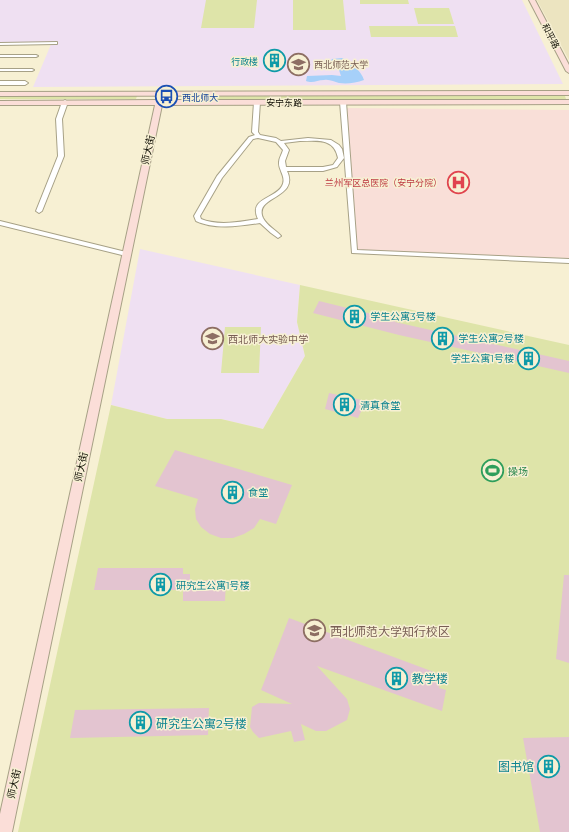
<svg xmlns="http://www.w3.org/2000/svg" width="569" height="832" viewBox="0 0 569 832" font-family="Montserrat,'Noto Sans SC',sans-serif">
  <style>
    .built { fill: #ece4c0 }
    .education { fill: #efe0f2 }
    .medical { fill: #f9dfd8 }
    .green { fill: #dee4a9 }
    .water { fill: #a6d0f9 }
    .building { fill: #e3c4d0 }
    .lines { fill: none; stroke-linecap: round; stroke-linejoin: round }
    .street-casing { stroke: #a7a186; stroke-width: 2 }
    .secondary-casing { stroke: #a7a186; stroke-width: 2 }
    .street { fill: #fff; fill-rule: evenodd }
    .secondary { fill: #fbded8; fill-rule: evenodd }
    .labels { text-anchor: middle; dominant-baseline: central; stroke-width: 3; stroke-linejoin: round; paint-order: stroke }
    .far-street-label { font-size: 9px; fill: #0f0d04; stroke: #f7f0d3 }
    .far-culture-label { font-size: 9px; fill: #0d838f; stroke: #f7f0d3; text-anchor: end }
    .far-education-label { font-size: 9px; fill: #785e54; stroke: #f7f0d3; text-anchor: start }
    .far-transit-label { font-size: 9px; fill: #164399; stroke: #f7f0d3; text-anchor: start }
    .far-health-label { font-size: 9px; fill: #be3a42; stroke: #f7f0d3; text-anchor: end }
    .street-label { font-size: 10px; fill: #0f0d04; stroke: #f7f0d3 }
    .culture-label { font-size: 10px; fill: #0d838f; stroke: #f7f0d3; text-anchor: start }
    .education-label { font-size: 10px; fill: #785e54; stroke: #f7f0d3; text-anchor: start }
    .leisure-label { font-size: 10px; fill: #27864d; stroke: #f7f0d3; text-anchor: start }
    .near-education-label { font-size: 12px; fill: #785e54; stroke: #f7f0d3; text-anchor: start }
    .near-culture-label { font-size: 12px; fill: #0d838f; stroke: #f7f0d3; text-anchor: start }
  </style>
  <rect width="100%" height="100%" fill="#f7f0d3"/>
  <path class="built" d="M537,0h32v60z"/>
  <path class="education" d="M0,0h522l41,84 -530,3 19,-45 -52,1z
    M140,249l160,36 -3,37 8,34 -42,73 -42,-10h-54l-56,-14z"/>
  <path class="medical" d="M343,108l226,2v148l-217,-5z"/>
  <path class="green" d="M206,0h51l-3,28h-53z
    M293,0h50l3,30h-53z
    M360,0h48l1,4h-49z
    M414,8h35l5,16h-36z
    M369,26h86l3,11h-87z
    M0,96h137l-1,3h-136z
    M196,96h74v3h-75z
    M281,96h284l1,3h-285z
    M300,285l269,60v487h-551l93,-427 56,14h54l42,10 42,-73 -8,-34z
    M225,327h36l-2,46h-38z"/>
  <path class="water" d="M342,58c9,3 19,13 22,22 -8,3 -17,4 -25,3 -5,-1 -9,-4 -15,-3 -7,0 -11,4 -18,1l1,-5 25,-1 9,1 -2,-6 -10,-3 -1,-2 4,-6z"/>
  <path class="building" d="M319,301l77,19 -1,2 174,39v12l-170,-38 -86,-22z
    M329,393l37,8 -8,17 -33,-9z
    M175,450l117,35 -16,39 -16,-5 -6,9 -10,6 -11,4h-12l-11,-4 -9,-7 -5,-8 -1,-10 3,-10 -43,-13z
    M98,568h85v6h7v7l36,-1 -1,21h-42v-11h-89z
    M564,575h5v88l-13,-4z
    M289,618l153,57 -3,13 7,2 -4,21 -125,-45 30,33 3,10 -3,11 -21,11h-10l-15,-7 4,16 -11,2 -3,-11 -32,7 -6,-6 -3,-5 2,-20 7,-4 33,1 -31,-14z
    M209,708l-1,27 -138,3 5,-28z
    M569,737v95h-29l-17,-94z"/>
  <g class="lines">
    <defs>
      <path id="street" d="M57,42v2h-2l-55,1v-2z
        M0,55h36l2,1 -2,1h-36z
        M0,69h32l2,1 -2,1h-32z
        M0,81h25l3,2 -3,2h-25z
        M65,100l3,2 -6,17 2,37 -22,55 -3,2 -3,-2 22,-55 -2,-37 6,-17z
        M257,100l3,2 -2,30 2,3 16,3 5,3 27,-3 23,2 8,5 3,4 2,9 -7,9 -14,4h-36c13,28 -34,25 -24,47 4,8 13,12 18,18l-3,2 -7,-5 -11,-10c-20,3 -45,7 -64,-2l-2,-5 23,-40 32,-39 6,-2 -3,-3 2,-30zM258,138l18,4 7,8c-1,4 -4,8 -4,12 -1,8 8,15 3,24 -7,13 -34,12 -24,33 -17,3 -41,7 -57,0l-1,-3 22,-38 31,-39zM300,141c16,0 34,-4 38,17l-5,7 -10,2h-37l-1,-6 4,-11 -5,-7z
        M343,100l3,2 11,148 212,9v4l-217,-10 -12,-151z
        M0,221l126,31 3,2 -3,2 -126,-31z"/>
      <path id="secondary" d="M529,0h6l34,65v8l-3,-2z
        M569,91v4l-569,1v-4z
        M159,100h410v4l-407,1 -150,727h-12v-18l155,-709h-155v-4z"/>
    </defs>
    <use href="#street" class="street-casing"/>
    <use href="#secondary" class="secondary-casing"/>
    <use href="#street" class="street"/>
    <use href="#secondary" class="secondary"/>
  </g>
  <defs>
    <symbol id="building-ring" viewBox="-11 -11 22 22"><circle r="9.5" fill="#f7f0d3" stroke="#0f9aa8" stroke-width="1.5"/><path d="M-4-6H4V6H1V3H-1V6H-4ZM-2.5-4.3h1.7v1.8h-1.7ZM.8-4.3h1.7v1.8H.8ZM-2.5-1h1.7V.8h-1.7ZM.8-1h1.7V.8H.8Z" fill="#0f9aa8"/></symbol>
    <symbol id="university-ring" viewBox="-11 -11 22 22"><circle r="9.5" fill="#f7f0d3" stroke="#8d6e63" stroke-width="1.5"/><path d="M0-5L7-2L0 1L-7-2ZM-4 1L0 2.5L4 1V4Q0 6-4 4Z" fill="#8d6e63"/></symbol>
    <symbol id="bus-ring" viewBox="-11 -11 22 22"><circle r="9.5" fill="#f7f0d3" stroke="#1a4fb4" stroke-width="1.5"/><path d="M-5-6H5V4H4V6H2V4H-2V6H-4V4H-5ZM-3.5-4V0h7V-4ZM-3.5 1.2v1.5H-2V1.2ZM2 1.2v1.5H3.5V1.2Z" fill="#1a4fb4"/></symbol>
    <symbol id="hospital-ring" viewBox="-11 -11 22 22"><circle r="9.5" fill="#f7f0d3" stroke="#e0444e" stroke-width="1.5"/><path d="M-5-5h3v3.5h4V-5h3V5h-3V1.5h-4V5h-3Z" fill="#e0444e"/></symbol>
    <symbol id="school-ring" viewBox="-11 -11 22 22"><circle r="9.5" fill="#f7f0d3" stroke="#8d6e63" stroke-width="1.5"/><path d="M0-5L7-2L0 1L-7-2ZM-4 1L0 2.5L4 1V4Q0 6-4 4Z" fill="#8d6e63"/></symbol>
    <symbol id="stadium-ring" viewBox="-11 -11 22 22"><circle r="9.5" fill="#f7f0d3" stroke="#2e9e5b" stroke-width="1.5"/><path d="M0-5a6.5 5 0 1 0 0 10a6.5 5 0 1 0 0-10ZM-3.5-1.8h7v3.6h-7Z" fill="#2e9e5b"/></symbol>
  </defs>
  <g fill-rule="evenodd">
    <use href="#building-ring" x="262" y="48" width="25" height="25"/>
    <use href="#university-ring" x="286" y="52" width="25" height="25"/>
    <use href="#bus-ring" x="154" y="84" width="25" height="25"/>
    <use href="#hospital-ring" x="446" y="170" width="25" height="25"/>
    <use href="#building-ring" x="342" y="304" width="25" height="25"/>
    <use href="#building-ring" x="430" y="326" width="25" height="25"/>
    <use href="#school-ring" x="200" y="326" width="25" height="25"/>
    <use href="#building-ring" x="516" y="346" width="25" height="25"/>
    <use href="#building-ring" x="332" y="392" width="25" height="25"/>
    <use href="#stadium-ring" x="480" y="458" width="25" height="25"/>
    <use href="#building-ring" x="220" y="480" width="25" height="25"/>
    <use href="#building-ring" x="148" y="572" width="25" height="25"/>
    <use href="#university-ring" x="302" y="618" width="25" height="25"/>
    <use href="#building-ring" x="384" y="666" width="25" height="25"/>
    <use href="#building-ring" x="128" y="710" width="25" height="25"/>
    <use href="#building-ring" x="536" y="754" width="25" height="25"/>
  </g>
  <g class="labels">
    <g class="far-street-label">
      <text transform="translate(551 36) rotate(63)">和平路</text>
      <text x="284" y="102">安宁东路</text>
    </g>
    <g class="far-culture-label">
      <text x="258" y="61">行政楼</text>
    </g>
    <g class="far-education-label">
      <text x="314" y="64">西北师范大学</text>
    </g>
    <g class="far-transit-label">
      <text x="182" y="97">西北师大</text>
    </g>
    <g class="far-health-label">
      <text x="442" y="182">兰州军区总医院（安宁分院）</text>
    </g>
    <g class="street-label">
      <text transform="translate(148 150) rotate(-78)">师大街</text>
      <text transform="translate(81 467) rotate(-78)">师大街</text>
      <text transform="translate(14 784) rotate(-78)">师大街</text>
    </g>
    <g class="culture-label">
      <text x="370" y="316">学生公寓3号楼</text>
      <text x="458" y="338">学生公寓2号楼</text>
      <text x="514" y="358" text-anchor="end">学生公寓1号楼</text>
      <text x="360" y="405">清真食堂</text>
      <text x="248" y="492">食堂</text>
      <text x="176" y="585">研究生公寓1号楼</text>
    </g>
    <g class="education-label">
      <text x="228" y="339">西北师大实验中学</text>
    </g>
    <g class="leisure-label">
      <text x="508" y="471">操场</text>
    </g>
    <g class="near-education-label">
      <text x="330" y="631">西北师范大学知行校区</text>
    </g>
    <g class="near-culture-label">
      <text x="412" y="678">教学楼</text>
      <text x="156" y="723">研究生公寓2号楼</text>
      <text x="534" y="766" text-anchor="end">图书馆</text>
    </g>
  </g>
</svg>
